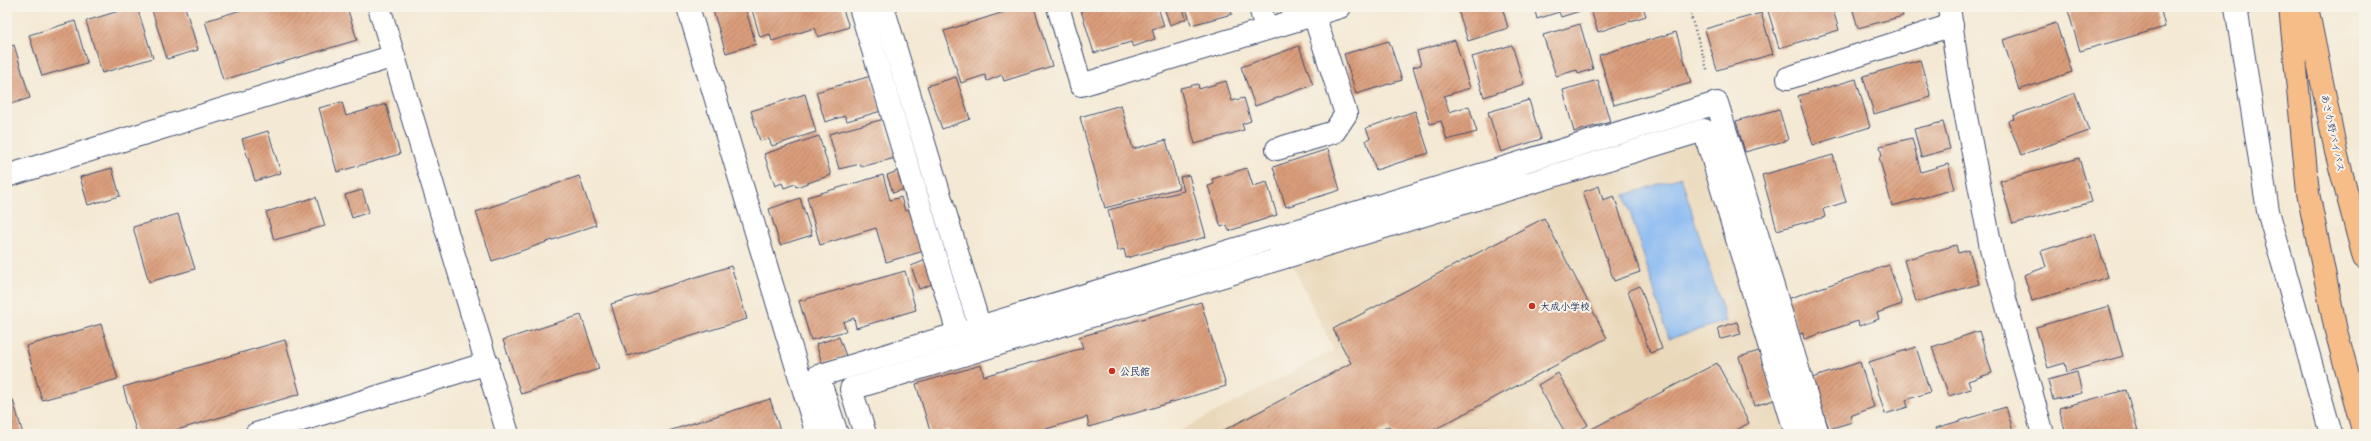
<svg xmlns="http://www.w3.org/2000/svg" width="2371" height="441" viewBox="0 0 2371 441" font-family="'Shantell Sans','Klee One',sans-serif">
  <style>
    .built { fill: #ead8ba }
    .water { fill: #85b7f2; stroke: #5073a8 }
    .building { fill: url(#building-hatch) }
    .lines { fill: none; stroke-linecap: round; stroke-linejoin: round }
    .street-casing { stroke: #3c4b70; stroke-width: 24 }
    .highway-casing { stroke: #3c4b70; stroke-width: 24 }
    .path { stroke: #3c4b70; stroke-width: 2.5; stroke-dasharray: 1 3; stroke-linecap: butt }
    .street { stroke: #fff; stroke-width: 22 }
    .highway { stroke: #f7bd88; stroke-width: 22 }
    .poi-dot { fill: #c8321e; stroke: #f7f3e8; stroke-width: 1.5 }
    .labels { text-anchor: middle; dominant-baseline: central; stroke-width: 4; stroke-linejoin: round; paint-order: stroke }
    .street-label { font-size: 10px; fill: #1b2f5e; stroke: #f7f3e8 }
    .poi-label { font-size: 10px; font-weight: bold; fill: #1b2f5e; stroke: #f7f3e8; text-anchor: start }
  </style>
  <defs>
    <pattern id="building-hatch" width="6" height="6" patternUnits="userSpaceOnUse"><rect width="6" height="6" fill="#da9d7a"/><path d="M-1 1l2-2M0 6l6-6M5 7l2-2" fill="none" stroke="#b08067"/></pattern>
  </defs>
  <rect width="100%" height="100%" fill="#f7f3e8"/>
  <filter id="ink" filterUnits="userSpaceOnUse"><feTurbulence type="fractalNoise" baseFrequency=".025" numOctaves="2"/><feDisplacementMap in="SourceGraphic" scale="8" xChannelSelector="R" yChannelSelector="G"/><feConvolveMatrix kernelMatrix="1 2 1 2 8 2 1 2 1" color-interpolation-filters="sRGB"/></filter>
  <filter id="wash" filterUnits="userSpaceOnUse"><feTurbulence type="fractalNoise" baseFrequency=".012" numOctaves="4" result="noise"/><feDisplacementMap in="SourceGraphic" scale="16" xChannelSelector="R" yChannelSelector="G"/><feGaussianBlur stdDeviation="0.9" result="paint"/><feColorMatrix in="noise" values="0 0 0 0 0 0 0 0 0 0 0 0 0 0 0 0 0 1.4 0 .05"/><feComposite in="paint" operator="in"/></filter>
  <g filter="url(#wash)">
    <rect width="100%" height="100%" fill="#f4e9d4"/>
    <path class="built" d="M1701,139l89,295h-616l160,-84 -43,-88z"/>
    <path class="water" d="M1681,177l45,144 -57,18 -44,-144z"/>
    <g id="blocks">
      <path class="building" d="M132,7h5l16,51 -51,15 -16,-52z
        M151,7h34l13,43 -31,9z
        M251,7h96l10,33 -134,40 -18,-59z
        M712,7h33l11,37 -30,9z
        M751,7h91l7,20 -31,10 -3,-9 -43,13 -2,-7 -10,3z
        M1020,7h14l18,59 -48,15 -2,-6 -15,6 -2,-6 -24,8 -17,-52z
        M1080,7h78l6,19 -12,3 3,10 -22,8 -2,-5 -37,11z
        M1164,7h19l3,12 -16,6z
        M1186,7h44l2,7 -41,11z
        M1457,7h45l6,21 -40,13z
        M1534,7h45l1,4 -19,6 -2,-5 -22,7z
        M1590,7h53l3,9 -48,16z
        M1781,7h51l7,23 -60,18 -11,-37z
        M1852,7h49l2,9 -45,12z
        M2067,7h93l5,20 -85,24z
        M1761,13l12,41 -56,16 -12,-41z
        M75,21l12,42 -45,13 -13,-41z
        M2056,23l16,49 -53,18 -16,-50z
        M1580,24l13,45 -15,5 -1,-4 -21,6 -13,-41z
        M1676,32l15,51 -77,22 -15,-50z
        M1455,40l15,48 -26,8 5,16 20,-6 8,26 -30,8 -6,-19 -11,3 -17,-57 8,-2 -4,-14z
        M1389,41l13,39 -46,14 -12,-40z
        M14,45l16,53 -23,7v-58z
        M1512,45l12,39 -40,13 -12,-40z
        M1299,46l14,39 -58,21 -14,-39z
        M1920,60l11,37 -57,17 -11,-38z
        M871,76l10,35 -34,10 -2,-5 -20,6 -9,-30z
        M956,77l14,42 -28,10 -15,-43z
        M1856,79l14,48 -57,18 -15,-49z
        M1598,80l12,42 -36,10 -11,-42z
        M1226,81l6,20 12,-3 7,23 -9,3 2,6 -49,14 -15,-56 18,-4 1,5z
        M2075,93l14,38 -68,24 -13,-34 6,-2 -1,-3z
        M805,94l11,38 -44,14 -3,-7 -9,2 -9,-30z
        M1529,100l12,39 -40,13 -13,-40z
        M342,102l4,14 40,-12 14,50 -63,18 -18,-64z
        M1121,105l12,44 33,-9 13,48 -74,20 -25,-91z
        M1779,109l9,31 -43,12 -9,-31z
        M1415,111l14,42 -53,17 -10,-30 4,-2 -4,-10z
        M884,119l11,39 -34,9 -1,-3 -21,5 -10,-35z
        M1943,122l7,27 -29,8 -7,-28z
        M268,131l13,42 -26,8 -13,-42z
        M819,136l12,39 -35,12 -1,-3 -11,4 -2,-5 -7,3 -11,-32z
        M1912,138l9,34 27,-8 7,25 -63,17 -13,-49 3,-1 -2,-10z
        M1328,149l12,41 -54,17 -13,-40z
        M1833,155l13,47 -23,7 2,8 -48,13 -15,-55z
        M2079,158l13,44 -79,22 -13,-43z
        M112,168l8,28 -32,9 -8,-28z
        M1247,168l6,18 14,-4 10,33 -48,16 -2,-6 -6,2 -13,-41 6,-2 -2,-5z
        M900,170l7,18 -14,5 -6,-18z
        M883,175l7,25 11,-3 4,14 7,-3 12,43 -38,11 -10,-34 -56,17 -13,-48z
        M1189,175l17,62 -80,21 -2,-9 -6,2 -10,-41 76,-19 -4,-14z
        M579,176l17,49 -104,36 -16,-49z
        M1599,186l4,14 11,-4 26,76 -26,9 -31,-89z
        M362,190l7,22 -17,6 -7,-23z
        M316,197l9,29 -51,14 -8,-28z
        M800,198l12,37 -32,10 -11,-36z
        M178,214l17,55 -46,13 -16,-55z
        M1544,218l63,120 -181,96h-33l-4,-8 -15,8h-157l134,-71 -18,-34z
        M2095,234l13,43 -76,24 -8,-26 22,-8 -5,-16z
        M1956,245l2,8 11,-3 10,34 -63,18 -12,-42z
        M926,260l9,23 -16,6 -8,-23z
        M1889,265l13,39 -25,9 2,6 -20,7 -1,-5 -54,18 -1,-6 -4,1 -12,-35z
        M731,266l16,53 -120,37 -16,-52z
        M905,271l11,39 -60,18 -2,-10 -11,4 3,9 -35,9 -12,-39z
        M1640,286l22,63 -12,4 -22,-62z
        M1201,302l25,84 -137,41 -2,-10 -58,17h-79l-2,-4 -17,4 -15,-50 65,-19 3,11 99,-28 -4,-11z
        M2109,306l14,50 -56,16 -2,-9 -17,5 -12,-41z
        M581,315l18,54 -78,25 -18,-54z
        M1737,322l4,12 -20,5 -3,-11z
        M101,324l17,55 -76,21 -16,-54z
        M1979,331l13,42 -24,8 3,8 -22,7 -17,-49z
        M839,337l7,19 -24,7 -6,-19z
        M285,340l15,54 -137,40h-26l-14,-47z
        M1916,347l14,45 -24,8 2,7 -23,7 -16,-52z
        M1759,351l15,49 -20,6 -15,-49z
        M1860,362l14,45 -24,9 2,6 -23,7 -17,-51z
        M1717,363l32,60 -20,11h-147z
        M2077,372l5,21 -29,7 -5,-20z
        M1558,373l30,52 -15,9h-7l-28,-49z
        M2126,390l13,44h-73l-7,-26z
        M770,399l11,35h-122z
        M13,400l10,34h-16v-32z
        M2006,407l8,27h-76l-2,-6z
        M335,429l2,5h-16z"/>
    </g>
  </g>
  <g filter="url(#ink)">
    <use href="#blocks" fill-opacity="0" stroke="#3c4b70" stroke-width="1"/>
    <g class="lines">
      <defs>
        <path id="street" d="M379,7l129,427
          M688,7l129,427
          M860,7l98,326
          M883,7l97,321
          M1058,7l23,78 259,-78
          M1260,7l6,22
          M1949,7l11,78 32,168 51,181
          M2236,7l32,204 63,223
          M1788,78l164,-53
          M1277,149l57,-17 12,-18 -32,-99
          M7,176l387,-120
          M256,434l232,-71
          M837,434l-19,-58 899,-273 101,331
          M865,434l-14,-45 853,-259 92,304"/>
        <path id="highway" d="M2290,7l18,186 28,138 28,103
          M2307,7l29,145 28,106"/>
      </defs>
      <use href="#street" class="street-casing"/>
      <use href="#highway" class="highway-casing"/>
      <path class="path" d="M1688,7l20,65"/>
      <use href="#street" class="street"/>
      <use href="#highway" class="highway"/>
    </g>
  </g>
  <g class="poi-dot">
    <circle cx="1532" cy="306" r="4"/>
    <circle cx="1112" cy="371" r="4"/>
  </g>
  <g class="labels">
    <g class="street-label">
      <text transform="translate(2333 133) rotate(78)">あさか野バイパス</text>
    </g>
    <g class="poi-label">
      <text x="1540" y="306">大成小学校</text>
      <text x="1120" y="371">公民館</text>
    </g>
  </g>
  <rect width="2371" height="441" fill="none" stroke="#f7f3e8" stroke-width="24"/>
</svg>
